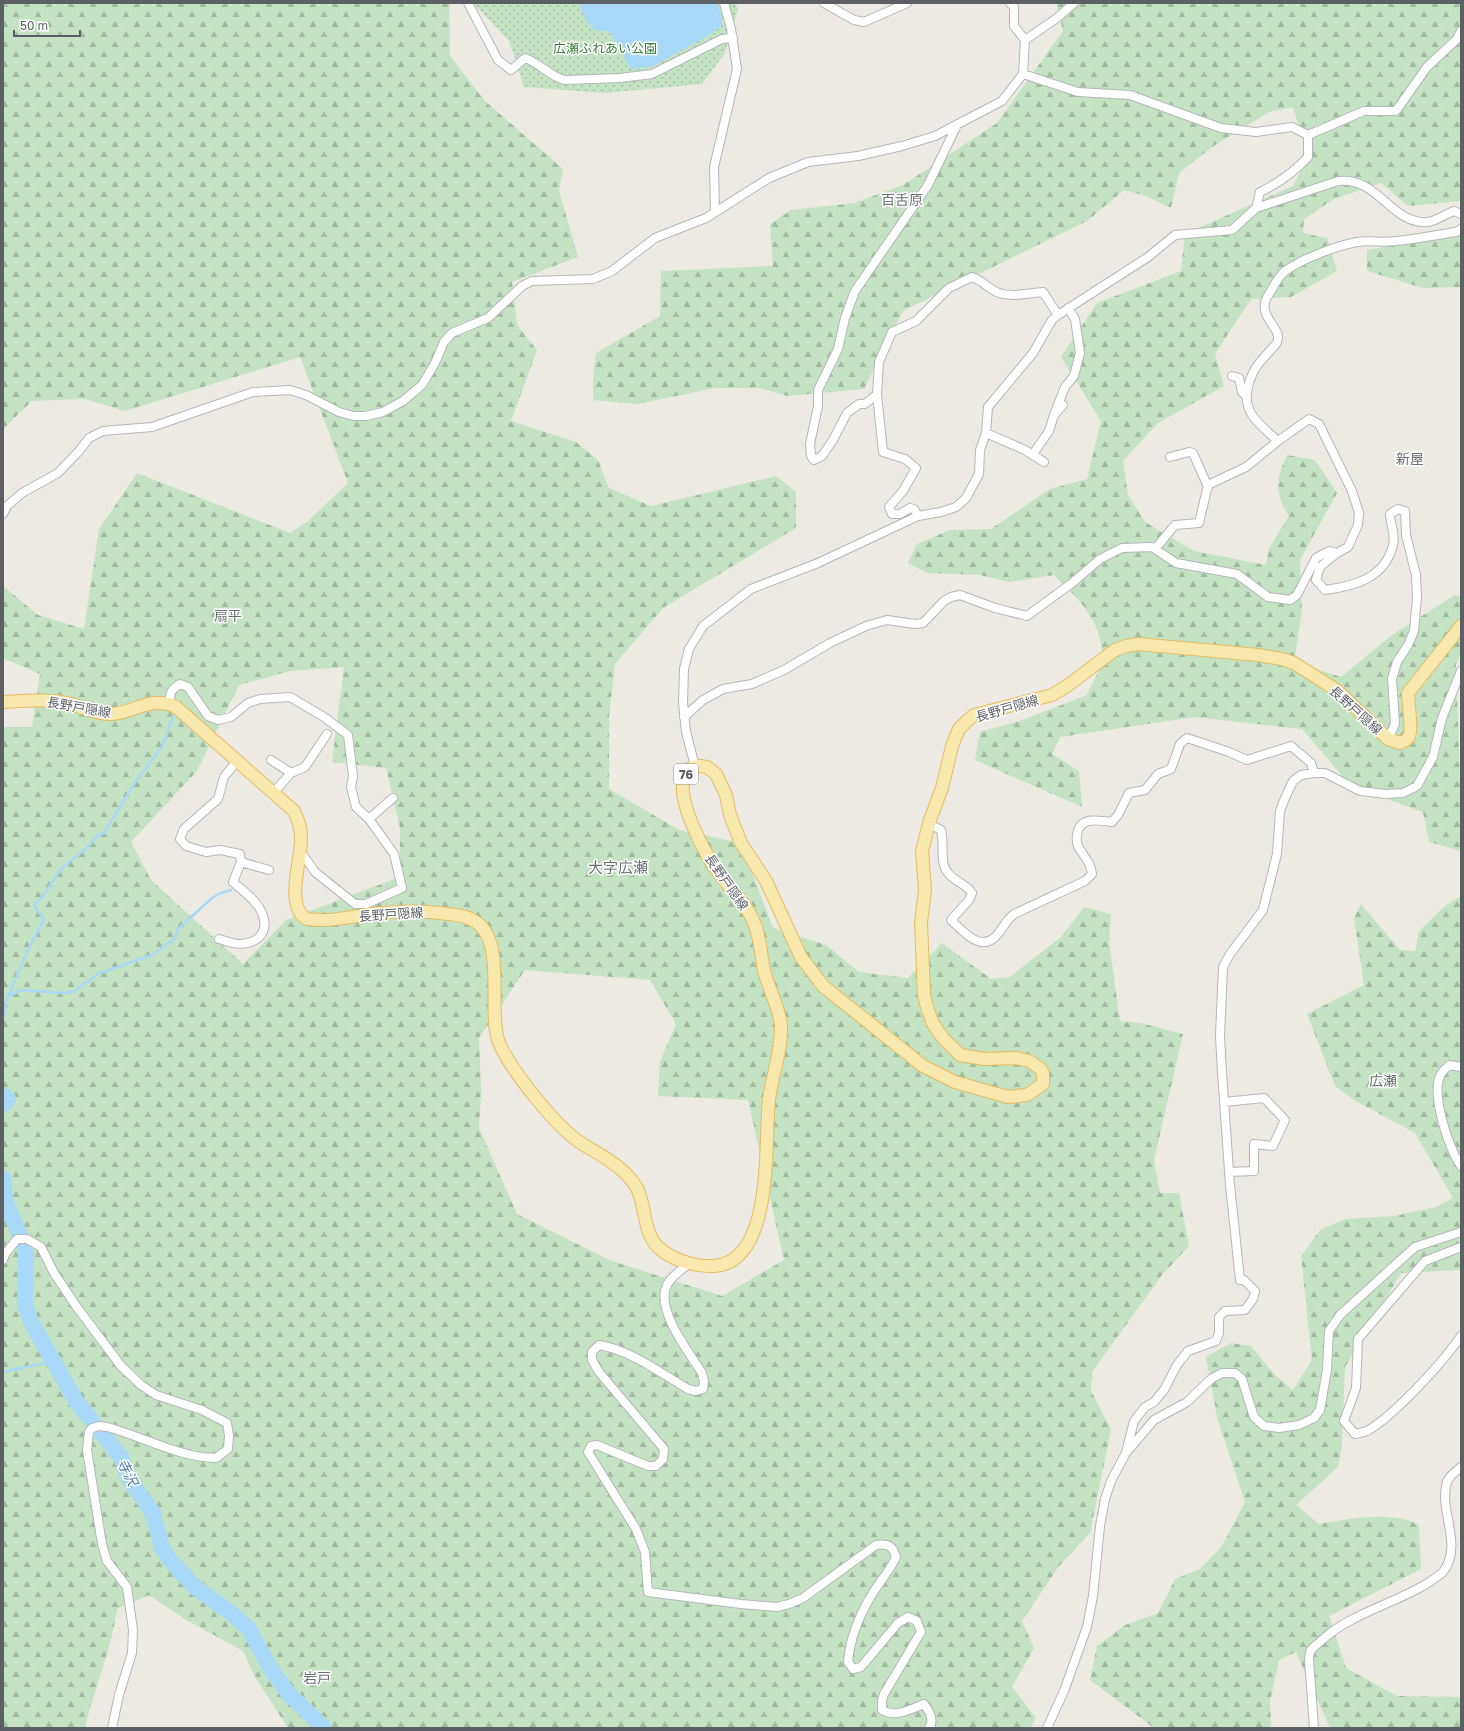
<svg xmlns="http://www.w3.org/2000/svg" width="1464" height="1731" viewBox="0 0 1464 1731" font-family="'Golos Text','Noto Sans JP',sans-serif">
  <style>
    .grass { fill: url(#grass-dots) }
    .forest { fill: url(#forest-firs); fill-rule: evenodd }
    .water { fill: #a8d9f8 }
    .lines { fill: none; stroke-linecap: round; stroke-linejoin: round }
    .stream { stroke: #a8d9f8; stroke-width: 2.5 }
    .river { stroke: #a8d9f8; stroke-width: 16 }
    .minor-casing { stroke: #b4b6ba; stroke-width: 10 }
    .primary-casing { stroke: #e6bb63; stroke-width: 14 }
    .minor { stroke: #fff; stroke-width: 8 }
    .primary { stroke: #f8e8ad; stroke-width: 12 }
    .labels { text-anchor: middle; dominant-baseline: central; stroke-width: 3; stroke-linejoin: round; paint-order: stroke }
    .shield { fill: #fff; stroke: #8d8f92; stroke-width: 1 }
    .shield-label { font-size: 12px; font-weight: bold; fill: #5c5f63 }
    .park-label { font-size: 13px; fill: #3c823c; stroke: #fff }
    .street-label { font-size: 13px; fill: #5c5f63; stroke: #fff }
    .neighbourhood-label { font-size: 14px; fill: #6d7175; stroke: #fff }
    .water-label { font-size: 14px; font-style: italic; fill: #477ba8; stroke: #fff }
    .quarter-label { font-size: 15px; fill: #6d7175; stroke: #fff }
  </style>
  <defs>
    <pattern id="grass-dots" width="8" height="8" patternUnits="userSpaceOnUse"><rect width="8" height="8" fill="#c3e3c2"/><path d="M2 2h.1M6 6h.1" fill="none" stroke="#a2bba1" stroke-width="1.8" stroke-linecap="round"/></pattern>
    <pattern id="forest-firs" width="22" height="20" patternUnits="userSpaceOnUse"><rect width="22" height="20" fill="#c3e3c2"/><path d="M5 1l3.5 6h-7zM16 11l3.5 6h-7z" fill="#a2bba1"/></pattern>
  </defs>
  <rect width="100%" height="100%" fill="#edeae3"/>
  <path class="grass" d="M473,3h262l3,6 -13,44 -23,31 -97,9 -81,-6 -15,-46z"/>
  <path class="forest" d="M3,3h448l-2,4 1,49 35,45 78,68 -4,22 19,66 -66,25 5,43 20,25 -26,71 65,21 22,18 11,28 42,18 125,-30 20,16v36l-133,80 -48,56 -6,53v72l70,41 62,13 32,85 53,17 33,27 49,6 34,-35 49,36 19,-2 51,-40 23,-30 27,7 -2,28 11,79 21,2 42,11 -29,126 6,33h19l10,53 -27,29 -70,97 -1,19 20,38 -21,104 -31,33 -37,55 12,27 -22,39 24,31 -6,10h-742l-33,-51 -12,-26 -57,-31 -37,-25 -32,14c-5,40 -23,79 -32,119h-82v-1001h29l8,-53 -37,-16v-72l35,29 46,14 15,-100 38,-56 153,60 18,-12 40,-38 -48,-126 -175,54 -40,-12 -53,2 -29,28zM344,667l-12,95 54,6 14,60v49l-114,43 -43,44 -92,-84 -20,-38 66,-71 42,-86 51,-14zM525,970l125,10 26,44 -16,38 -2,34 90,4 36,160 -62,36 -113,-36 -92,-46 -38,-86 2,-38 -2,-52z
    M1056,3h405v198l-53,5 -27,-23 -47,16 -30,20 -1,14 24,5 10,33 -46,26 -40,2 -36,55 9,32 -66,37 -35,38 5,34 17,27 49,29 72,14 3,-17 20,-32c-14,-24 -14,-35 -2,-61l28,5 22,33 -37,67 2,50 -8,53 47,14 51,-42 63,-40 6,2v56l-5,11c2,63 5,124 5,187l-32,-9 -6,-30 -72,-26 -49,-57 -107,-12 -135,20 -8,17 27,17 3,36 -107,-47 5,-28 40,-11 67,-26c4,-9 15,-28 15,-37 2,-35 -25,-61 -48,-83l-45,7 -29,-7 -53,-2 -19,-10 9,-19 33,-14 41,-1 59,-40 37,-10 14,-58 -40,-64 36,-54 84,-32 4,-37 108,-48 15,-29 -15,-50 -24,5 -57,35 -33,26 -8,35 -25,-12 -22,-6 -37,31 -184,90 -39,78 -77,7 -27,-8h-45l-78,16 -44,-4v-22l3,-25 64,-37 1,-45 112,-5 -3,-42 21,-14 63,-7 49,-18 94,-62 66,-92z
    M1461,234v53l-38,1 -56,-17v-21z
    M1461,896v374l-60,3 -56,94 -3,79 -4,21 -42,38 23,19c28,-5 75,-14 100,1l2,44 -92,47 17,52 51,28 64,1v31h-131l-34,-76 -17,8 -9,42 1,26h-117l-64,-48 7,-34 28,-21 33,-12 17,-34 25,-10 22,-23 23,-44 -28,-85 -11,-60 25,-14 20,3 22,27 20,17 19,-30 -11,-104 19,-26 26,-11 48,-3 42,-9 17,-9 -38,-65 -61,-33 -19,-14 -28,-72 57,-29 -10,-67 7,-14 39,46 15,1 4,-20 26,-25z"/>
  <path class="water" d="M579,3h138l5,15v7l-11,9 -60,33 -20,2 -22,-38h-13c-9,-7 -14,-17 -17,-28z"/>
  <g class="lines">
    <path class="stream" d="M8,996l14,-6 39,3 12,-1 25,-18 56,-20 21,-16 3,-9 34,-31 9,-5 10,-3
      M3,1016c4,-5 1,-11 4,-17 11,-27 22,-54 37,-79l-10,-15 8,-8 20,-29 27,-22 8,-10 7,-3 30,-49 29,-39 10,-29
      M3,1372l50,-11"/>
    <path class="river" d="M3,1095l5,4 -5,6
      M3,1178l2,22 21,50 -1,54 6,18 45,79 45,56 8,22 24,34 9,35 8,12 26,28 34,24 19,17 20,37 19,27 36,35"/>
    <defs>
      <path id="minor" d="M468,3l30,57 13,10 14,-12c15,5 25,19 40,22l55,-2 32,-4 70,-35 11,-1
        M824,3l30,17 10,2 43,-19
        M1025,40l32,-22 17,-15
        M1023,74l55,18 52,3 91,33 35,4 36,-5 16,8
        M1308,135l56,-24h32l31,-44 30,-28 4,-8
        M1256,208l4,-16c19,-9 34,-20 48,-35v-22
        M715,211l-1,-44 23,-98 -6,-40 -7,-26
        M1232,376l7,2 3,14 4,4
        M877,394l2,-32 13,-30 24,-11 33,-33 23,-11c9,3 13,8 21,13 13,9 35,3 50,2l15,23
        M1054,415l11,-28 9,-11 6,-23 -5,-34 -7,-11
        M986,433l39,17 19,12
        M1033,454l16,-23 5,-16 9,-10
        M1170,457l19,-5 4,1 15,34
        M3,514l4,-8 15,-13 36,-20 21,-22 10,-13 14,-7 49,-4 101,-35 37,-2 16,5 33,17 14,4h13l17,-4 20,-11 19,-16 13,-22 9,-21 8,-9 36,-15 34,-32 10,-5 61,-2 19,-8 43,-33 51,-20 63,-40 39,-16 50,-6 44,-10 33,-10 67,-35 21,-27 2,-34 -11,-14v-19l-4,-4
        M918,516l-4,-7 -4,-1 -10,6h-8l-3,-7 14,-16 13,-23 -11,-9 -22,-7 -6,-58 -12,10h-6l-12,9 -14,27 -11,16 -8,4 -3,-4 -1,-12 8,-38v-16l20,-41 7,-31 10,-27 73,-106 29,-60
        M1155,549l20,-24 24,-2 9,-38 38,-18 32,-26
        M169,703c1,-10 2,-14 11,-19l8,3 20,29 10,4 13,-3 17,-14 12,-4 30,-2 34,20 24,18 5,41 -2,11 5,20 13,12 25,35 8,34 -36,16h-11l-40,-32 -14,-20
        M684,717l19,-17 20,-11 29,-5 32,-14 46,-27 36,-17 21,-6 28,4 8,-1 21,-22 7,-4 9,-2 35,13 32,8 45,-33 28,-24 22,-11 30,-1 24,16 61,11 31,23 22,3 7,-5 19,-37 13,-7 8,2
        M1388,739l7,-15 -3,-45 5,-17 11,-17 6,-14 3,-34 -1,-22 -10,-40 -1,-24 -7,-2 -8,5c0,10 6,20 3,31 -8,33 -38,41 -68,45l-9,-10 4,-13 17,-14 11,-6 10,-22 1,-12 -7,-22 -33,-67 -10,-5 -31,22c-19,-17 -38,-29 -29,-58 2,-7 6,-15 11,-21 5,-6 11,-12 16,-18 10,-15 -20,-26 -9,-47 5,-7 10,-19 17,-25 17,-13 52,-26 73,-30 12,-2 26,1 39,-1 20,-2 40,-6 60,-9l5,-3
        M271,760l20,13 -17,19
        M237,761l-13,16 -6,22 -34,30 -4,10 6,7 20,6 14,-2 20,4 1,8 28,8
        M695,766l-9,-34 -3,-29 1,-34 5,-20 14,-23 48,-37 67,-26 100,-47 23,-4 15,-5 10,-9 13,-24 1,-24 6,-17 2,-26 45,-54 19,-33 6,-5 90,-58 27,-22 57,-5 24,-22 82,-27c40,-5 53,44 90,41 8,-1 18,-8 26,-11l7,3
        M291,773l14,-6 22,-33
        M369,819l24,-21
        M929,824l12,6c4,13 -2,33 7,43 7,9 18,11 24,20l-3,7 -18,20c11,10 29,33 45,16 7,-7 9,-15 18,-22l71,-33 7,-7c-1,-12 -9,-18 -14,-28 -2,-4 -1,-12 0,-16 6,-14 22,-9 34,-8l6,-7 11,-22 16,-3 13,-16 13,-5 9,-25 7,-6 42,14 18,8 44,-14 20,17 3,10
        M219,939c7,2 15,5 21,5 21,-1 30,-15 21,-33 -5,-11 -19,-21 -28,-29l8,-20
        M1461,1067l-12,-2c-2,3 -7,6 -8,9 -11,19 8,76 20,92
        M1224,1102l40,-4 21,22 -12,26 -19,-2v27l-25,1
        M1461,1247l-36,14 -67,78 -2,49 -12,33 11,13c4,-1 9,-2 12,-3 28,-16 76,-69 94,-95
        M3,1260l2,-6 12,-15h10l14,8 13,26 22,33 45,60 20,19 15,10 46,15 25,13 2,13 -1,13 -12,9c-38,-1 -72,-21 -109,-31l-8,-1 -7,2 -3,4 -2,18 15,94 5,17 20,26 6,43 -1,23 -13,42 -7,33
        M690,1263c-8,6 -20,14 -24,24 -9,25 23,65 36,86l2,8 -1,8 -7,2 -8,-2c-28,-16 -57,-39 -89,-44l-7,7v8l7,12 65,77 -1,10 -7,7h-8l-51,-21 -6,1 -3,6 48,77 9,23 3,40 93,12 36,3 12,-3 14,-6 73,-53c12,-2 17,1 20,12 -6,14 -17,25 -25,39 -12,20 -21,43 -23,66l5,7 8,-2 37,-44 10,-6 9,4 4,11 -37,62 -2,6v10c14,8 29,-1 42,-6 5,7 11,16 5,24
        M1126,1453l28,-33 33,-18 24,-23 11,-6h13l7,6 12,38 10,9 15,2 20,-3 15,-7 6,-8 7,-40 2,-39 11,-16 75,-68 46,-15
        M1047,1728l17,-37 23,-64 6,-31 7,-70 5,-27 6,-18 15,-28 8,-32 11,-14 9,-5 10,-12 13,-25 11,-14 28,-10 3,-8v-16l6,-6 20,-1 8,-11 2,-8 -11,-11h-4l-10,-95 -8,-112 -2,-37 3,-69 7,-13 33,-44 14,-56 3,-43 5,-13 8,-17 8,-6 13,-2h11l35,18 26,3 17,-1 14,-7 16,-29 9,-39 19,-47
        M1314,1728l-5,-69c0,-2 1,-6 2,-9 2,-3 8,-7 11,-10 34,-31 89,-40 121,-68 21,-28 -5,-61 4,-90 2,-6 9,-11 14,-15"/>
      <path id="primary" d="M3,702c19,-1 39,-3 58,0 17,2 34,13 51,12 25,-2 38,-19 64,-7l118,104c4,8 7,17 7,27 1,21 -17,69 6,81 21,3 43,-2 64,-5 26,-3 51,-4 77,0 9,1 20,2 28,8 30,20 12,86 22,118 10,27 56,84 80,101 16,11 35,19 48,33 4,4 8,9 11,14 9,18 6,46 22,60 13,12 37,19 55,18 61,-4 50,-125 55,-166 3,-25 13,-49 12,-75 -2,-18 -11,-33 -16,-51 -4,-15 -4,-31 -9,-46 -9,-27 -28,-40 -43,-63 -11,-18 -33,-60 -30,-81 0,-7 4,-11 7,-16l10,-2 7,1 9,7 10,21 4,20 11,28 25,38 35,76 22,29 100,80 32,16 53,15 19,-2 16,-11v-10l-2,-5 -12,-8 -13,-3 -32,1 -24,-4 -17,-17 -10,-14 -6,-17 -3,-12 -3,-73 4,-32 -3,-39 8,-31 12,-32 10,-42 7,-17 8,-8 7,-6 78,-20 15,-9 48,-36 11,-4 12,-2 120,11 24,4 12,4 44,28 50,48 12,4c2,-1 6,-2 8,-5 5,-4 0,-36 0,-45l53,-67"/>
    </defs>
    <use href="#minor" class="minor-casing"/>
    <use href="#primary" class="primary-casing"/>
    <use href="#minor" class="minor"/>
    <use href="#primary" class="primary"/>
  </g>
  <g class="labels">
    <rect class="shield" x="674" y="764" width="24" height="20" rx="3"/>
    <g class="shield-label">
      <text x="686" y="774">76</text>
    </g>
    <g class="park-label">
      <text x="605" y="48">広瀬ふれあい公園</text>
    </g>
    <g class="street-label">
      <text transform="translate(79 707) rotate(10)">長野戸隠線</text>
      <text transform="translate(1007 708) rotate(-16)">長野戸隠線</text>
      <text transform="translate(1356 710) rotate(42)">長野戸隠線</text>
      <text transform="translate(727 882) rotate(55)">長野戸隠線</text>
      <text transform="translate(391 914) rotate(-4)">長野戸隠線</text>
    </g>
    <g class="neighbourhood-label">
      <text x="902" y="199">百舌原</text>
      <text x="1410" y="458">新屋</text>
      <text x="228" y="615">扇平</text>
      <text x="1383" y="1080">広瀬</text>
      <text x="317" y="1677">岩戸</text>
    </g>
    <g class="water-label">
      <text transform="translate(128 1472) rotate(64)">寺沢</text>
    </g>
    <g class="quarter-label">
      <text x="618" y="867">大字広瀬</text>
    </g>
  </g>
  <rect width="1464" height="1731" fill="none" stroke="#5c5f63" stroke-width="8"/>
  <path d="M14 30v6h66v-6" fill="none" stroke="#5c5f63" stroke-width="2"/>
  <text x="20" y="30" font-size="12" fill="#5c5f63" stroke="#ffffff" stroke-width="3" paint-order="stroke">50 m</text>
</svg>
